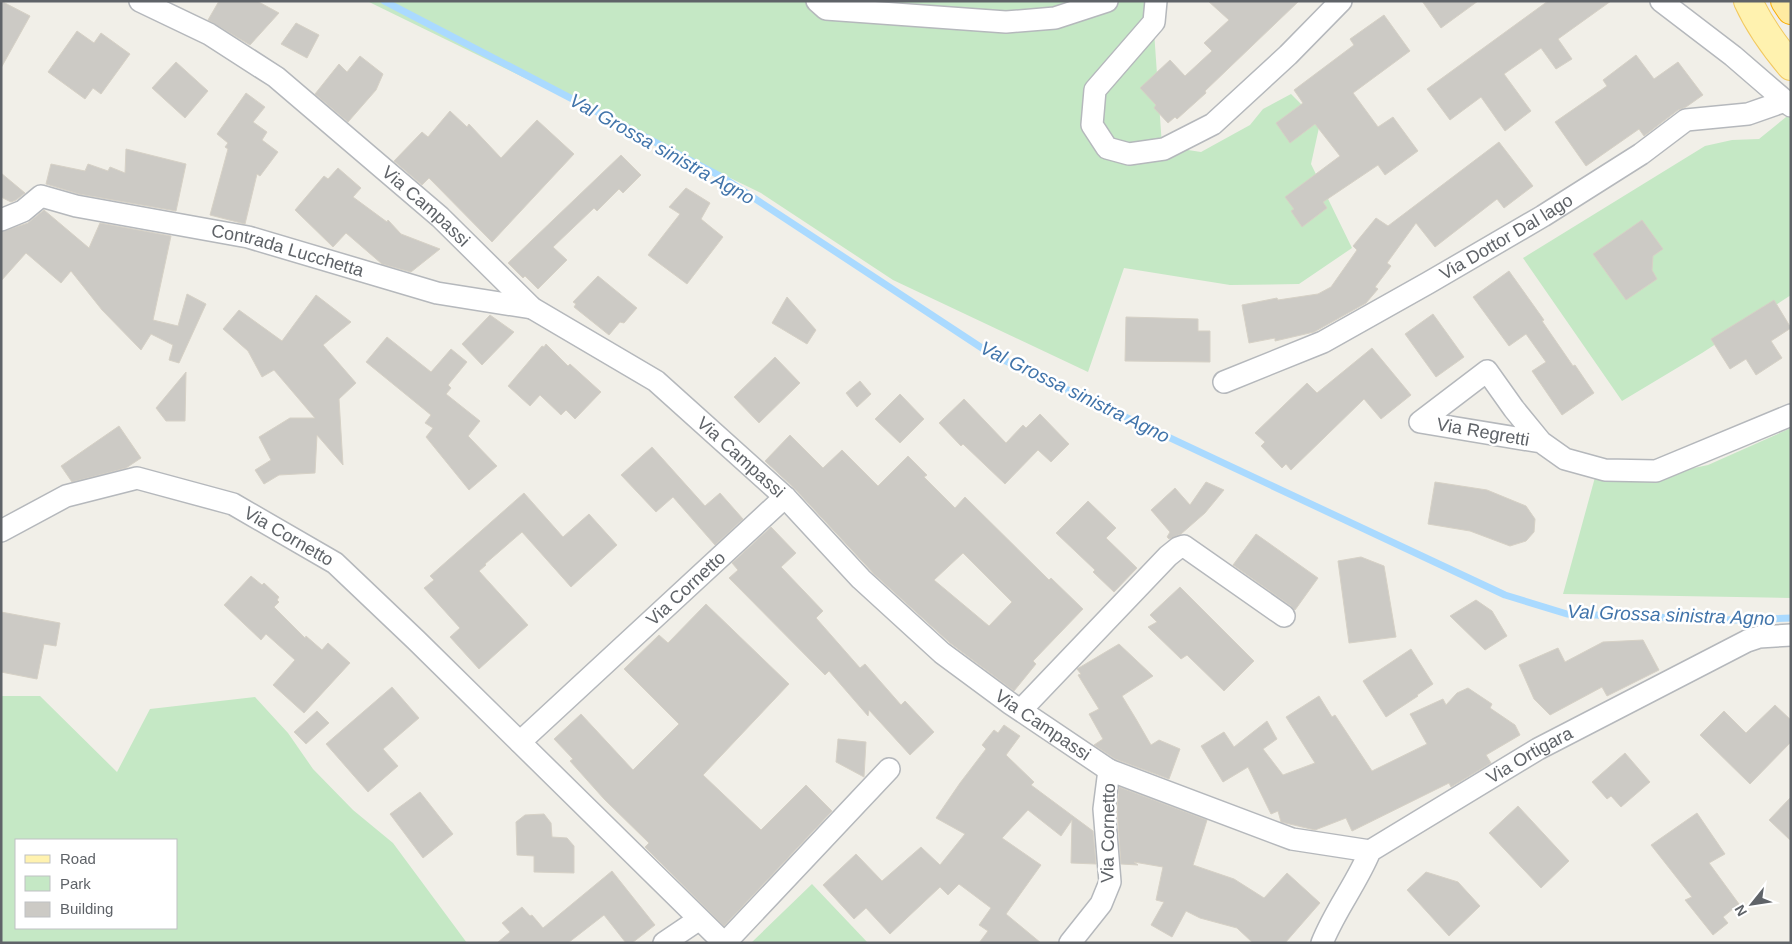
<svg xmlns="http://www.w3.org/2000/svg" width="1792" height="944" viewBox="0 0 1792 944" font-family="Arial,sans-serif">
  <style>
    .green { fill: #c5e8c5; fill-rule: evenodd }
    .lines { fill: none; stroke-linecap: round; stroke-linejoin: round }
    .stream { stroke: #aadaff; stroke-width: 7 }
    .building { fill: #cccac5; stroke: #d6d1c6; fill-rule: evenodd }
    .minor-casing { stroke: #b5b8bc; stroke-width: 24 }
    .primary-casing { stroke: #f2c960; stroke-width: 30 }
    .trunk-casing { stroke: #f9ab00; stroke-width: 30 }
    .minor { stroke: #fff; stroke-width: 21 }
    .primary { stroke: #fff2af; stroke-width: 28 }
    .trunk { stroke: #feeaa1; stroke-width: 28 }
    .labels { text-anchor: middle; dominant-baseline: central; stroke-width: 5; stroke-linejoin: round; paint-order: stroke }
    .street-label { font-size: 18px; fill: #5f6368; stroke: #fff }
    .water-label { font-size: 19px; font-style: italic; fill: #4174aa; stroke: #fff }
  </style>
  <rect width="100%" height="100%" fill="#f1efe8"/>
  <path class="green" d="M367,1h792l-5,30 8,115 39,6 49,-27 13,-16 28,-15 29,29 -9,41 41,84 -53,36 -69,1 -106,-17 -36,104 -195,-92 -132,-87z
    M1791,113v182l-89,58 -80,48 -99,-143 182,-112 27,-6 27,-1z
    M1791,428v170l-228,-4 34,-124 64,5 47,-10z
    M1,696h39l77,76 33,-63 105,-12 33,36 25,36 40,41 40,33 74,100h-466zM176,840v88h-160v-88z
    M812,884l56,59h-117z"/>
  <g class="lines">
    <path class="stream" d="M384,1l338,176 269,177 514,241 62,19 169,6 55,-2"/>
  </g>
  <path class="building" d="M1,1l29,15 -29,52z
    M219,1h38l22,12 -29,32 -42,-25z
    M1208,1h91l-94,90 1,2 -29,26 -2,-2 -7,6 -14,-15 2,-3 -16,-17 30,-28 15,16 27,-25 -8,-8 25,-23z
    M1422,1h56l-37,27z
    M1548,1h63l-53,38 14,20 -16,10 -15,-21 -37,26 27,37 -26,20 -24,-34 -31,23 -23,-31z
    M1384,15l26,36 -57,42 25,34 15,-10 25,34 -33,24 -7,-10 -55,37 4,6 -25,19 -11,-16 3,-2 -9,-12 55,-41 -25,-32 -25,19 -14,-20 27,-20 -9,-13 60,-45 -4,-6z
    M296,23l23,12 -12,23 -26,-14z
    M77,31l17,12 7,-10 29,21 -29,40 -8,-6 -8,11 -37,-27z
    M1636,55l18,24 24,-17 25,33 -17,12 -8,3 -34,26 -5,-7 -53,37 -31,-44 52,-36 -4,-6z
    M360,56l23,18 -7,16 -28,32 -33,-28 24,-30 8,8z
    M176,62l32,29 -23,27 -33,-30z
    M246,93l19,14 -12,15 14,10 -5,8 16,12 -18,24 -3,-2 -12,50 -35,-9 18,-66 -3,-2 3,-4 -11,-9z
    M450,111l17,16 2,-3 32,34 36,-38 37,34 -82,88 -63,-64 -7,7 -28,-24 28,-29 6,5z
    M1499,142l34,44 -29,22 -7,-9 -62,48 -19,-24 -29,40 4,3 -16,21 3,2 -12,14 -52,29 -39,9v-3l-26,5 -7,-38 35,-7 1,2 40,-6 13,-7 26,-37 -4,-4 23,-28 12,8z
    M126,149l60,15 -10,47 -97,-17 -33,-10 5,-20 34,7 3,-7 20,7 2,-4 15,6z
    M621,155l20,20 -18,18 -4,-4 -22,22 -3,-3 -41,39 14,13 -29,29 -13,-13 -2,2 -15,-15z
    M338,168l23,20 -8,9 34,25 1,-2 13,14 39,15 -29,23 -29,-8 -36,-31 -13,14 -38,-37 29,-34 4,3z
    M1,173l24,20 -9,7 -5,2 -10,-5z
    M686,188l24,15 -9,16 22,18 -36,47 -39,-29 32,-41 -11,-7z
    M44,210l45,38 11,-25 71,13 -18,84 25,6 9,-32 19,10 -27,59 -10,-3 4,-15 -22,-11 -10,16 -39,-40 -31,-39 -10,12 -35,-30 -25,28v-49l27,-9z
    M1642,220l21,29 -10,7 -1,14 5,9 -31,21 -33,-46z
    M1509,271l35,49 -2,1 31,45 2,-1 19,28 -32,22 -30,-44 14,-9 -20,-28 -17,12 -36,-49z
    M598,276l39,32 -13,15 -4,-1 -11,13 -35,-28 2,-3 -3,-2z
    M316,295l35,27 -28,23 33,38 -17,16 4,66 -26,-30 -2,38 -36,2 -15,9 -9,-14 16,-10 -12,-23 31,-19h25l-41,-48 -12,7 -14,-26 -25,-22 16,-19 43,31z
    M787,297l29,33 -9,14 -35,-21z
    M1774,300l17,28 -20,13 11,17 -26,17 -10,-16 -16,10 -19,-30z
    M1433,314l31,43 -28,20 -31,-43z
    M490,315l24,17 -32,33 -20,-21z
    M1126,317l72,2v12h12v31l-85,-1z
    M387,337l44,35 20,-23 16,13 -19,23 3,3 -5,6 34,27 -12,15 29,30 -28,24 -43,-53 7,-9 -8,-5 6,-8 -65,-53z
    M546,344l22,22 2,-2 31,28 -26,27 -9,-9 -5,5 -21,-20 -10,11 -22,-20 34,-40 2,1z
    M1372,348l39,47 -30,24 -17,-20 -73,71 -5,-6 -4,4 -21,-22 4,-4 -10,-9 52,-50 10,10z
    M775,357l25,26 -41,40 -25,-26z
    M186,372l-1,49h-19l-10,-13z
    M860,381l11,13 -14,13 -11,-14z
    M900,394l24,25 -24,24 -25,-24z
    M964,399l42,44 17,-18 3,3 14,-14 29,30 -18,18 -13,-12 -33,34 -42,-40 -2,2 -22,-23z
    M119,426l22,32 -15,10 -54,14 -11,-16z
    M790,435l33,33 19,-18 36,36 30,-30 19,19 -3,2 31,31 10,-11 84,83 2,-2 32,31 -50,52 3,3 -22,27 -64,-48 -76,-69 -80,-86 -29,-27zM963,553l49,49 -23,24 -55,-46z
    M652,447l53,59 15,-13 23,26 -28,26 -42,-48 -17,15 -35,-37z
    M1206,482l18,8 -19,23 -24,21 -12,5 -2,-2 3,-5 -19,-22 24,-22 15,17z
    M1435,482l52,8 39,16 9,13 -1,13 -8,9 -16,5 -40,-15 -42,-7z
    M524,493l39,44 26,-23 28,31 -46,42 -49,-55 -37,32 1,1 -7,6 49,54 -49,44 -29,-32 10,-9 -36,-40 10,-8 -4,-4z
    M1088,501l28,27 -10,10 31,30 -23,24 -21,-20 2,-2 -39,-37z
    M771,527l25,26 -15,14 42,44 -7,7 44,50 5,-4 36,41 4,-4 29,31 -24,23 -41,-45 -1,6 -39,-45 -4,4 -96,-97 9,-8 -6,-7z
    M1256,534l62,44 -23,32 -4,-4 -58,-41z
    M1361,557l23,9 12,71 -47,6 -11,-82z
    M251,576l11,9 2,-2 15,14 -2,3 2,2 -5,5 31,31 1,-2 16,14 6,-7 22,20 -46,50 -31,-28 22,-25 -29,-26 -5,6 -37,-35z
    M1180,587l74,74 -30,30 -37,-36 -6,4 -33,-32 9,-5 -7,-7z
    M1476,600l16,11 15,25 -22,14 -35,-34z
    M706,604l83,80 -86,91 58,55 45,-45 26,26 -108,115 -79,-79 4,-4 -45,-44 -34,-38 3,-2 -19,-20 27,-25 52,56 46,-46 -55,-55 35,-34 9,8z
    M1,612l59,11 -4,23 -12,-2 -7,35 -36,-7z
    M1643,640l16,30 -52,26 -5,-9 -52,28 -16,-16 -15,-34 39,-17 7,14 38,-20z
    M1119,644l34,32 -31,20 14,23 15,26 8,-5 21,9 -11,30 -54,-20 -21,-14 9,-6 -14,-25 10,-5 -21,-34 3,-1 -4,-5z
    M1411,649l22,35 -16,11 1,1 -32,21 -23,-36z
    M392,687l27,31 -36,31 15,17 -30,26 -42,-48z
    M1468,688l24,16 -2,4 25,17 5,10 -34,20 5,8 -40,24 -2,-4 -97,48 -6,-13 -31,12 -34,-8 -3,-11 -7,3 -23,-47 -25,15 -22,-36 23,-14 10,15 33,-26 10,18 -14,10 20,26 32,-12 -29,-46 33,-21 13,21 3,-2 37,56 55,-27 -17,-30 33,-15 3,6 11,-12z
    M1775,705l16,15v22l-41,42 -50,-49 24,-24 22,22z
    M317,711l12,12 -23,21 -12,-12z
    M1004,725l16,11 -14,19 28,27 -3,3 62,46 3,33 -25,-1 1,-43 -11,16 -33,-26 -26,28 39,27 -35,49 35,29h-62l9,-12 -9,-6 12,-17 -32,-24 -11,11 -8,-8 -50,47 -24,-26 -12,11 -31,-34 33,-31 26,27 39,-34 19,18 25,-31 -29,-16 24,-35 26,-34 -4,-4 12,-15 4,3z
    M838,739l28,3 -2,35 -28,-15z
    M1625,753l25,29 -29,25 -10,-11 -4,3 -15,-17z
    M1119,787l88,33 -14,45 41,14 30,19 23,-25 33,30 -35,40h-32l-16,-15 -37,-10 -14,-7 -14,26 -21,-12 13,-23 -8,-2 7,-33 -29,-5 4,3 -17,-1 -4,-55z
    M420,792l33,42 -30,24 -33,-44z
    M1791,797v44l-22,-21z
    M1518,806l51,55 -28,27 -52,-55z
    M1697,813l28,41 -16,9 30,41 -16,13 5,6 -15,12 -28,-35 7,-3 -41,-52z
    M544,814l7,9 1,14 15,1 7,8v27l-40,-1v-16l-17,-1 -1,-33 9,-7z
    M612,871l43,54 -23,18h-6l-22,-28 -36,28h-71l13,-11 -8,-9 20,-16 8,9 2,-1 11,13z
    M1426,872l32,10 22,24 -31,30 -42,-46z"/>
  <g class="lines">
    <defs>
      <g id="minor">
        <path id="s1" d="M140,1l69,33 67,43 164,140 92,91 124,73 129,116 76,82 81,74 69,51 98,66 183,69 78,12"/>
        <path d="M817,1l9,8 180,13 49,-4 52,-17"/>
        <path d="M1156,1l-2,21 -59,68 -3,35 15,23 22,6 35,-5 49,-25 75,-69 53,-54"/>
        <path d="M1661,1l72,55 58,50"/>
        <path id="s2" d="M1,220l22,-9 18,-15 35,10 172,31 189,56 95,15"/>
        <path id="s3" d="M1224,382l99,-40 105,-59 115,-67 98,-62 45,-34 62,-6 37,-13"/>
        <path d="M1541,442l-121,-20 67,-51 27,38 27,33 24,17 40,11 51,1 135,-56"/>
        <path id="s4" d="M1,531l65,-35 71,-18 96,26 102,59 81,77 308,303"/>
        <path d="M1021,710l147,-154 10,-8 6,-2 100,70"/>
        <path id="s5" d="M520,742l265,-245"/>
        <path d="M664,943l34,-23"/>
        <path d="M725,943l164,-174"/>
        <path d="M1070,943l31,-39 9,-22 -6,-73 5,-39"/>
        <path id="s6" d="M1322,943c13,-33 35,-60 48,-92l168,-102 209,-108 12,-4 32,-2"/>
      </g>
      <path id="primary" d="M1748,1c11,24 26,45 43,65"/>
      <path id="trunk" d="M1785,1l6,9"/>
    </defs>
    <use href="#minor" class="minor-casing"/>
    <use href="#primary" class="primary-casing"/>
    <use href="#trunk" class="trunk-casing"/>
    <use href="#minor" class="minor"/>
    <use href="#primary" class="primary"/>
    <use href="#trunk" class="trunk"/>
  </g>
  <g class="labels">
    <g class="street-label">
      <text stroke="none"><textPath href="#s1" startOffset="354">Via Campassi</textPath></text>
      <text stroke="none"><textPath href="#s3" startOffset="318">Via Dottor Dal lago</textPath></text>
      <text stroke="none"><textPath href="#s2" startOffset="300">Contrada Lucchetta</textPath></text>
      <text transform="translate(1483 432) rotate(10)">Via Regretti</text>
      <text stroke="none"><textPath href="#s1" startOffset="759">Via Campassi</textPath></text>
      <text stroke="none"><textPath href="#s4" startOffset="311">Via Cornetto</textPath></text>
      <text stroke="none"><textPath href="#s5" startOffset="226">Via Cornetto</textPath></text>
      <text stroke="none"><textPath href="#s1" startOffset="1164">Via Campassi</textPath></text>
      <text stroke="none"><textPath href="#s6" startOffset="290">Via Ortigara</textPath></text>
      <text transform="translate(1108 833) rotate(-89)">Via Cornetto</text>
    </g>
    <g class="water-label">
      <text transform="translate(662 149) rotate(29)">Val Grossa sinistra Agno</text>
      <text transform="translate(1075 392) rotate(26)">Val Grossa sinistra Agno</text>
      <text transform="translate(1671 615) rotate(2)">Val Grossa sinistra Agno</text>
    </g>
  </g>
  <rect width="1792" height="944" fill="none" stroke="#5f6368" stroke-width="5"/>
  <rect x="15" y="839" width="162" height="90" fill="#ffffff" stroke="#bfc1c3"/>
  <rect x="25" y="855" width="25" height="8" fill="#fff2af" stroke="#bfc1c3"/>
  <text x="60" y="864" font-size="15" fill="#5f6368">Road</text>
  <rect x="25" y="876" width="25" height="15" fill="#c5e8c5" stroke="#bfc1c3"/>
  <text x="60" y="889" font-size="15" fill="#5f6368">Park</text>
  <rect x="25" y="902" width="25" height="15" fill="#cccac5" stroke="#bfc1c3"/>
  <text x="60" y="914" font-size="15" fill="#5f6368">Building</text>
  <g transform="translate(1752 904) rotate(240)" stroke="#ffffff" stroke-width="4" paint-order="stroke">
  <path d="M0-4L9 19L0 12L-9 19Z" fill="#5f6368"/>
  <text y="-8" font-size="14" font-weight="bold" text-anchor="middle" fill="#5f6368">N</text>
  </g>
</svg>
